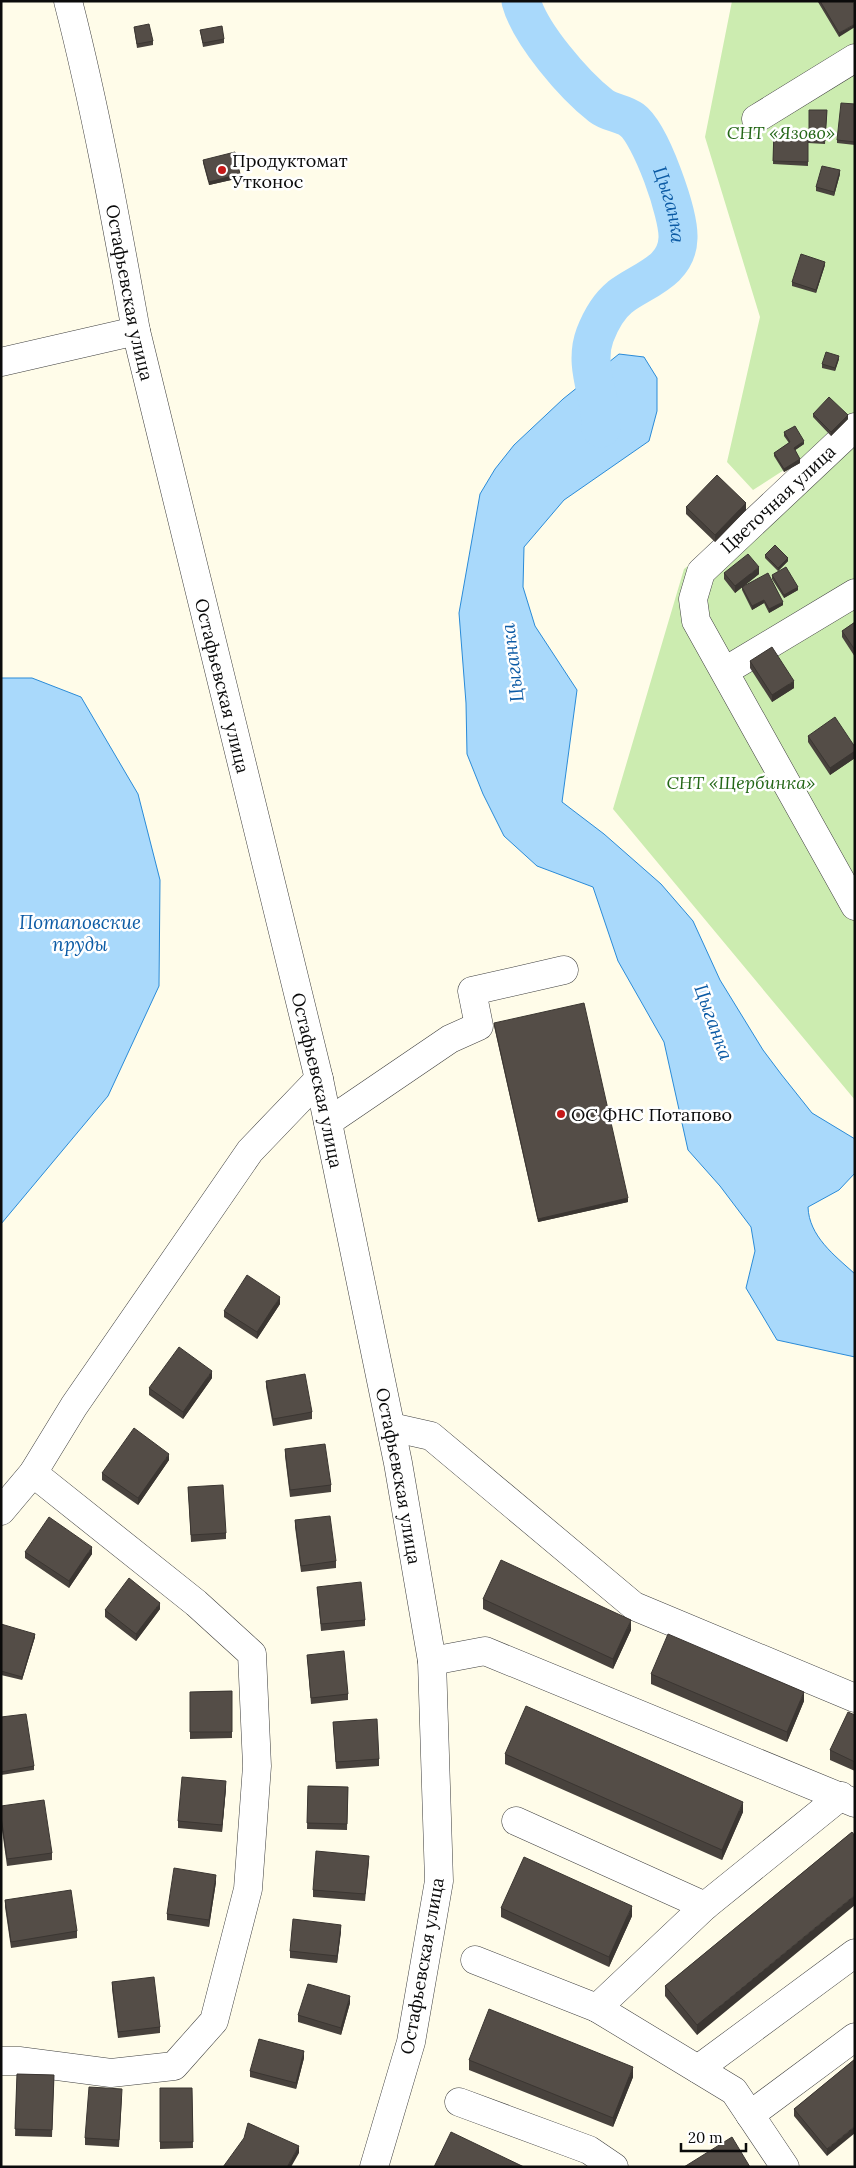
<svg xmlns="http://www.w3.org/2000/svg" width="856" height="2168" viewBox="0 0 856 2168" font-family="Lora,serif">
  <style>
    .green { fill: #ccecb0 }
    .water { fill: #a9d9fb; stroke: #2a8bd8 }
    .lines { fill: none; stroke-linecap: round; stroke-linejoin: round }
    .river { stroke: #a9d9fb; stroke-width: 39 }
    .minor-casing { stroke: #3e3e3e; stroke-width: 29 }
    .minor { stroke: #fff; stroke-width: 28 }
    .wall { fill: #48423d }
    .shaded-wall { fill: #3b3632 }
    .building { fill: #544d47; stroke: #3b3632 }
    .poi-dot { fill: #c51919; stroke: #fff; stroke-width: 2 }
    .labels { text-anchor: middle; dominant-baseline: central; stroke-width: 5; stroke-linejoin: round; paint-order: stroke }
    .park-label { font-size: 18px; font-style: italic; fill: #246717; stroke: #fff }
    .poi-label { font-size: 18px; fill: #0b0b0b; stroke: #fff; text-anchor: start }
    .street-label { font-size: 18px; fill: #0b0b0b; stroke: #fff }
    .water-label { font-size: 19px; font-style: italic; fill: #0c5ba5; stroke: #fff }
  </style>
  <rect width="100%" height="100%" fill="#fffce9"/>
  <path class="green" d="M732,1h123v423l-102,66 -26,-28 33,-145 -55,-180z
    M855,440v660l-242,-291 71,-240z"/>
  <path class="water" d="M619,354l25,3 13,21v33l-8,30 -85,59 -40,47 -1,40 12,39 42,64 -15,112 42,32 57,50 32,37 27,59 43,70 18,24 31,39 43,26v34l-16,17 -31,17c1,29 26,48 47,67v83l-78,-17 -31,-52 9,-37 -4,-24 -31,-41 -32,-36 -24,-108 -46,-81 -25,-74 -56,-21 -33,-30 -21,-42 -16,-40 -1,-51 -7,-90 21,-119 15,-25 19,-24 49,-46z
    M1,678h31l49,19 57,97 22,86 -1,106 -51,110 -107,128z"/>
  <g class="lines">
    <path class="river" id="s1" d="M521,1c9,33 53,84 80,105 9,7 22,7 31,14 19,14 47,94 46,118 -1,34 -36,42 -58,59 -11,9 -20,25 -25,38 -12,32 7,61 6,93"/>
    <defs>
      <g id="minor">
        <path id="s2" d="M68,1c28,109 48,220 68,330l183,748 79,384 34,198 7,220 -28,161 -37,125"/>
        <path d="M756,119l99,-61"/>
        <path d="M1,362l135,-31"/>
        <path d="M855,427l-154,145 -8,27 3,22 159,285"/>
        <path d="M725,671l130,-78"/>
        <path d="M328,1122l122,-83 29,-13 -7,-35 92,-21"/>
        <path d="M391,1427l40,9 203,170 221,92"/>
        <path d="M1,1511l32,-38 41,-67 176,-255 69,-72"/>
        <path d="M432,1661l53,-10 370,152"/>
        <path d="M516,1821l189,85"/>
        <path d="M475,1960l122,48"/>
        <path d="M1,2061h18l92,12 63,-7 40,-45 34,-132 9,-123 -5,-112 -56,-51 -163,-130"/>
        <path d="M698,2069l157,-116"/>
        <path d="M459,2102l130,48 25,17"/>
        <path d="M750,2115l105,-78"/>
        <path d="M785,2167l-51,-76 -137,-83 108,-102 136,-110"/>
      </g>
    </defs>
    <use href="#minor" class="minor-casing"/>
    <use href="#minor" class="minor"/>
  </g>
  <path class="wall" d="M818,1h34l-13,36 -21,-35z
    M134,27l19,14v4l-16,3z
    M200,30l24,9v4l-21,4z
    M855,104v41l-18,-2v-3z
    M827,110l-2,34 -17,-1v23l-35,-2 1,-34 35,2z
    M203,160l37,18 -31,7 -6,-22z
    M840,174l-6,22 -18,-5v-4z
    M825,265l-9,28 -24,-7v-4z
    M839,359l-4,12 -13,-3v-4z
    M813,414l35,5 -17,17 -18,-19z
    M784,432l20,12 -9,6 5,13 -16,9 -10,-16v-3l15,-10 -5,-7z
    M686,507l60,3 -31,32 -29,-28z
    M765,555l23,6 -10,10 -13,-13z
    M724,573l35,1 -15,12 39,19 -14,8 -5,-10 -12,7 -10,-20v-3l-7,6 -11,-14z
    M772,575l26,15 -14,8 -12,-19z
    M855,622v35l-13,-20v-6z
    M750,661l44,27 -22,14 -22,-34z
    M808,736l47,11v11l-25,17 -22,-33z
    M494,1023l134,179 -90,20 -44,-196z
    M280,1304l-23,35 -33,-22v-6z
    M212,1378l-29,41 -34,-24v-7z
    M266,1381l46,31v7l-39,7 -7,-39z
    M285,1449l46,36v7l-41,5 -5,-41z
    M169,1460l-31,45 -36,-25v-7z
    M188,1487l38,46v6l-35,3z
    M295,1520l41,41v7l-35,4 -6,-45z
    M25,1552l67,2 -23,34 -44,-30z
    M317,1587l48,33v6l-44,5z
    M483,1599l148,31 -18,39 -130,-60z
    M160,1609l-24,32 -31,-24v-7z
    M1,1624l34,13 -13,43 -21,-5z
    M307,1655l41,39v6l-37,4z
    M651,1674l153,27 -17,41 -136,-58z
    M232,1691v47l-42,1v-47z
    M855,1715v56l-25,-11v-10z
    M1,1717l33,49v4l-33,5z
    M333,1722l46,37v7l-43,3z
    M505,1754l238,58 -21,48 -217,-96z
    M308,1786l40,1 -1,43 -40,-1z
    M226,1788l-4,44 -44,-4v-7z
    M1,1806l51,47v7l-45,6 -6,-43z
    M852,1832l-155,203 -32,-39v-10z
    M369,1862l-4,39 -52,-4v-7z
    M216,1882l-7,45 -42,-7v-6z
    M5,1900l72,31v7l-66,10 -6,-41z
    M501,1908l131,8 -23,51 -108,-50z
    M341,1931l-4,32 -47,-5v-7z
    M112,1982l48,45v6l-42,5 -6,-49z
    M350,2003l-9,32 -43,-13v-7z
    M304,2058l-8,31 -46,-12v-6z
    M855,2059l-28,97 -33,-40v-7z
    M469,2060l164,17 -20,50 -144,-57z
    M17,2074l37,1 -2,62 -37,-1z
    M160,2088h32l1,60 -33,1z
    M122,2096l-3,51 -34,-2v-7z"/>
  <path class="shaded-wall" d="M855,24v3l-16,10v-4z
    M840,170v4l-6,22v-4z
    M240,174v4l-31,7v-3z
    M825,262v3l-9,28v-3z
    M839,356v3l-4,12v-3z
    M848,415v4l-17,17v-4z
    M804,441v3l-10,7v-3z
    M800,459v4l-16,9v-3z
    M746,503v7l-31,32v-7z
    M788,558v3l-10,10v-3z
    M759,567v7l-24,19v-7z
    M798,587v3l-14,8v-3z
    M764,600v3l-12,7v-4z
    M783,602v3l-14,8v-4z
    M794,681v7l-22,14v-7z
    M855,751v7l-25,17v-7z
    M628,1198v4l-90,20v-3z
    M280,1297v7l-23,35v-7z
    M212,1371v7l-29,41v-7z
    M169,1454v6l-31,45v-7z
    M92,1547v7l-23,34v-7z
    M160,1603v6l-24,32v-7z
    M631,1620v10l-18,39v-10z
    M35,1634v3l-13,43v-3z
    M804,1692v9l-17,41v-10z
    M226,1781v7l-4,44v-7z
    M743,1802v10l-21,48v-10z
    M216,1875v7l-7,45v-7z
    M855,1895v10l-158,130v-10z
    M632,1906v10l-23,51v-10z
    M341,1925v6l-4,32v-7z
    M350,1996v7l-9,32v-7z
    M304,2051v7l-8,31v-6z
    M633,2067v10l-20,50v-9z
    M855,2126v7l-28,23v-7z
    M299,2146v7l-8,14h-4z"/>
  <path class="building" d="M820,1h32l3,4v19l-16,9z
    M149,24l4,17 -16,3 -3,-17z
    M222,26l2,13 -21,4 -3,-13z
    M841,103l14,1v38l-18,-2z
    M809,110h18l-2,31 -17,-1v22l-35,-1 1,-31 35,2z
    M235,152l5,22 -31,8 -6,-22z
    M822,166l18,4 -6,22 -18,-5z
    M801,254l24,8 -9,28 -24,-8z
    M826,352l13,4 -4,12 -13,-4z
    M829,397l19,18 -17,17 -18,-18z
    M795,426l9,15 -10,7 6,11 -16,10 -10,-16 16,-11 -6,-10z
    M717,475l29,28 -31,32 -29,-28z
    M775,545l13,13 -10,10 -13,-13z
    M748,554l11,13 -24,19 -11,-13z
    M786,567l12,20 -14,8 -12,-20z
    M768,573l15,29 -14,7 -5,-9 -12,6 -10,-19z
    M855,622v28l-13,-19z
    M772,647l22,34 -22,14 -22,-34z
    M835,717l20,30v4l-25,17 -22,-32z
    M584,1003l44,195 -90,21 -44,-196z
    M247,1275l33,22 -23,35 -33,-21z
    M179,1347l33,24 -29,41 -34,-24z
    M305,1374l7,38 -39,7 -7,-38z
    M134,1428l35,26 -31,44 -36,-25z
    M325,1444l6,41 -41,5 -5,-41z
    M223,1485l3,48 -35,2 -3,-48z
    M330,1516l6,45 -35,5 -6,-46z
    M49,1517l43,30 -23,34 -44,-29z
    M501,1560l130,60 -18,39 -130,-60z
    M129,1578l31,25 -24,31 -31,-24z
    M361,1582l4,38 -44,4 -4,-37z
    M1,1624l34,10 -13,43 -21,-6z
    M668,1634l136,58 -17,40 -136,-58z
    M344,1651l4,43 -37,4 -4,-43z
    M232,1691v41h-42v-40z
    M526,1706l217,96 -21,48 -217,-96z
    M848,1712l7,3v47l-25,-12z
    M26,1714l8,52 -33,6v-55z
    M377,1719l2,40 -43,3 -3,-40z
    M182,1777l44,4 -4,44 -44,-4z
    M308,1786l40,1 -1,37 -40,-1z
    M44,1800l8,53 -45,6 -6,-43v-10z
    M852,1832l3,4v59l-158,130 -32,-39z
    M316,1851l53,5 -4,38 -52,-4z
    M524,1857l108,49 -23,51 -108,-49z
    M174,1868l42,7 -7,45 -42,-6z
    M71,1890l6,41 -66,11 -6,-42z
    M293,1919l48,6 -4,31 -47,-5z
    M154,1977l6,50 -42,5 -6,-50z
    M308,1984l42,12 -9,32 -43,-13z
    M489,2009l144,58 -20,51 -144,-58z
    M259,2039l45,12 -8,32 -46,-12z
    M855,2059v67l-28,23 -33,-40z
    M17,2074l37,1 -2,55 -37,-1z
    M89,2087l33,2 -3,51 -34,-2z
    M160,2088h32l1,54h-33z
    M248,2123l51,23 -12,21h-64l21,-29z
    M451,2132l73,35h-90z
    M732,2137l18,30h-66z"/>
  <g class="poi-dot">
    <circle cx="222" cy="170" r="5"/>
    <circle cx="561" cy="1114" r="5"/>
  </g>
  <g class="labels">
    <g class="park-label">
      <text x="781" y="132">СНТ «Язово»</text>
      <text x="741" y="782">СНТ «Щербинка»</text>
    </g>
    <g class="poi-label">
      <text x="232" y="160">Продуктомат<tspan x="232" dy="21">Утконос</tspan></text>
      <text x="571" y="1114">ОС ФНС Потапово</text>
    </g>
    <g class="street-label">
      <text stroke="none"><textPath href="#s2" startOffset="298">Остафьевская улица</textPath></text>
      <text transform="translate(778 499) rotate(-43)">Цветочная улица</text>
      <text stroke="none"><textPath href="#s2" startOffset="702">Остафьевская улица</textPath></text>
      <text stroke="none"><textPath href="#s2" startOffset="1108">Остафьевская улица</textPath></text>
      <text stroke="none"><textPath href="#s2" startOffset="1512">Остафьевская улица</textPath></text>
      <text transform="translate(422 1966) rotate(-80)">Остафьевская улица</text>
    </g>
    <g class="water-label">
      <text stroke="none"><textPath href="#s1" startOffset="262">Цыганка</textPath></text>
      <text transform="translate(512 663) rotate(-97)">Цыганка</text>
      <text x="80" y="922">Потаповские<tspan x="80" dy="22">пруды</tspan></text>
      <text transform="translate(714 1022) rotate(70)">Цыганка</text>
    </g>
  </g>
  <rect width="856" height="2168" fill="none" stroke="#0b0b0b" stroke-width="5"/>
  <path d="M681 2143v8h65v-8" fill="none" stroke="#0b0b0b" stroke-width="2.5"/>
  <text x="688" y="2143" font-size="15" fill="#0b0b0b" stroke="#ffffff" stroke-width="4" paint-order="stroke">20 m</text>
</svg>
